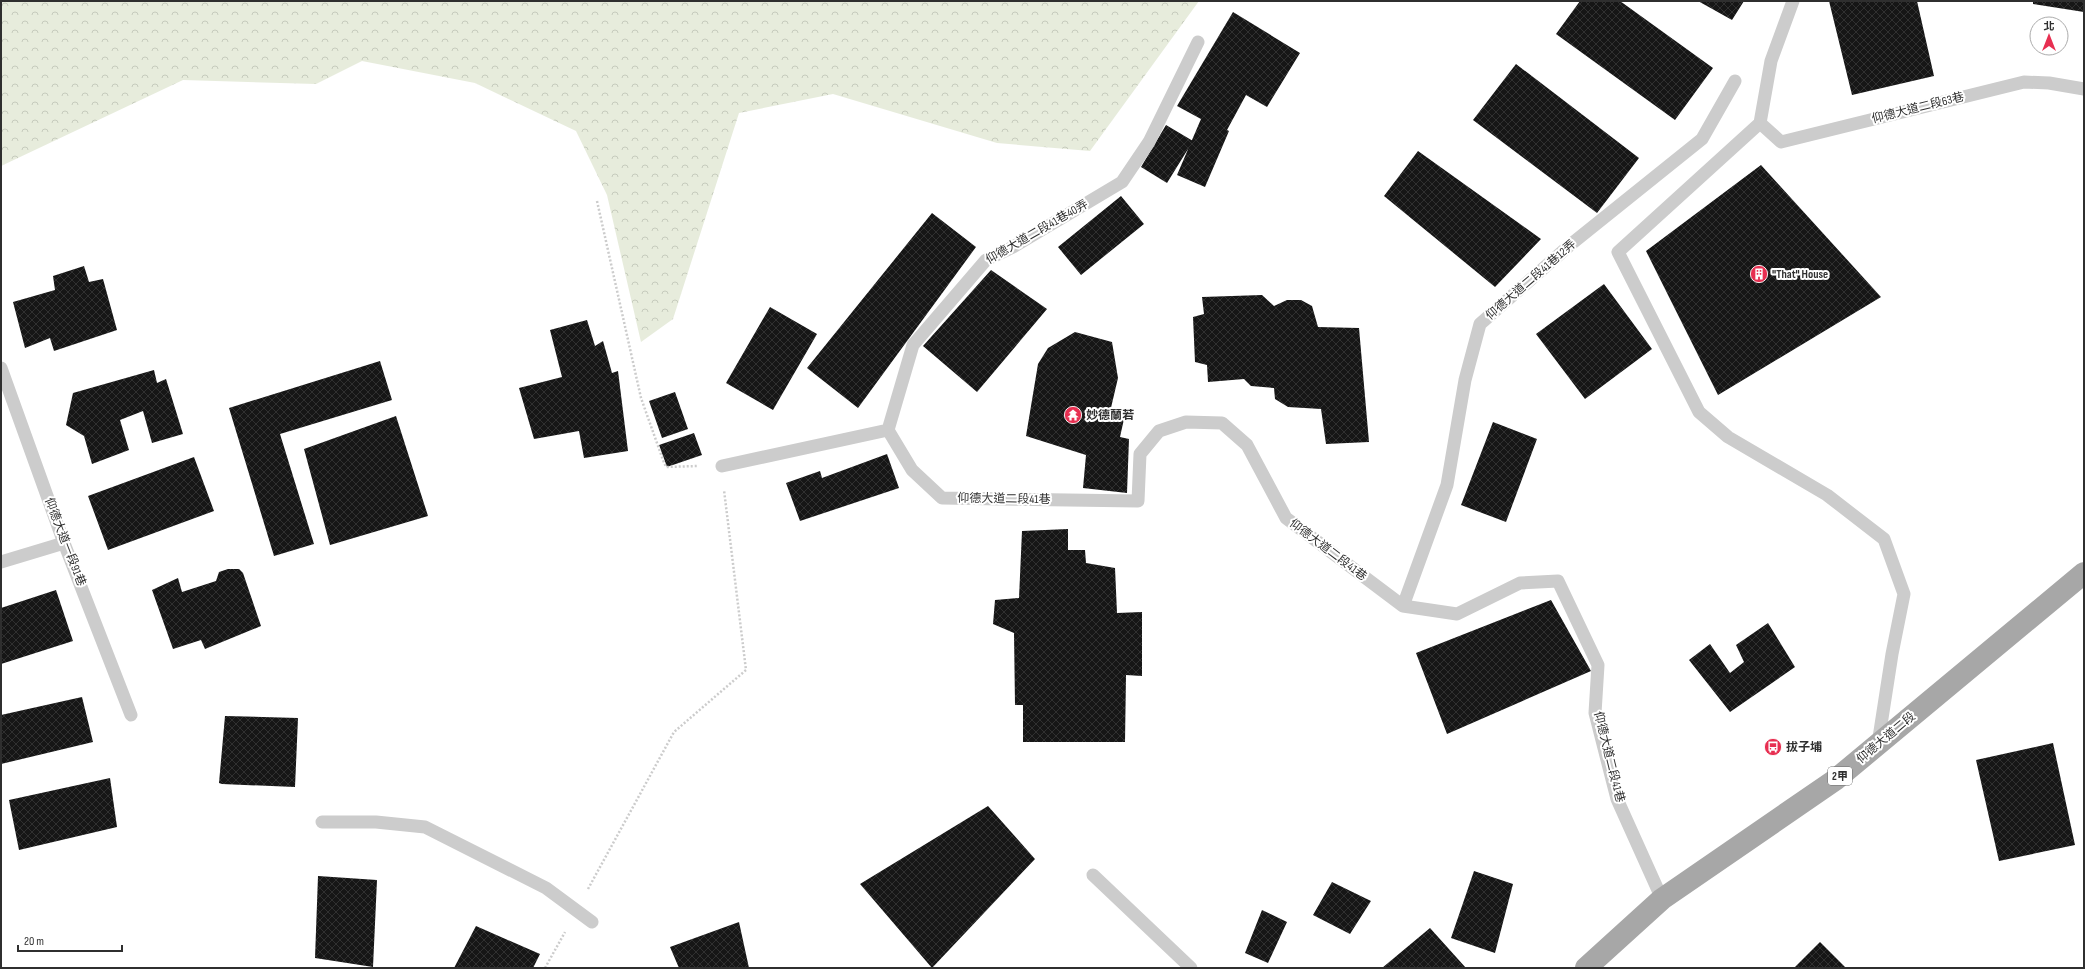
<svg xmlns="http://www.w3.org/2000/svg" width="2085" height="969" viewBox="0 0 2085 969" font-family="'Sofia Sans Condensed','Noto Sans TC',sans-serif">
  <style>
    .forest { fill: url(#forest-crowns) }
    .building { fill: url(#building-cross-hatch) }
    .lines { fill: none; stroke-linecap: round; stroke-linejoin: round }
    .path { stroke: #ccc; stroke-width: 2.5; stroke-dasharray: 2 2; stroke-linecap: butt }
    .service { stroke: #ccc; stroke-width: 13 }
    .primary { stroke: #a7a7a7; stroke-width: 22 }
    .labels { text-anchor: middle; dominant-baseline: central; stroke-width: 4; stroke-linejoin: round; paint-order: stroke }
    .shield { fill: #fff; stroke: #6d6d6d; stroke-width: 1 }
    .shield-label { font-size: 11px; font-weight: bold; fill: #2f2f2f }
    .street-label { font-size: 12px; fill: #2f2f2f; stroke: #fff }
    .poi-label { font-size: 12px; font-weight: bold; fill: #2f2f2f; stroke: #fff; text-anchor: start }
  </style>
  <defs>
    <pattern id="forest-crowns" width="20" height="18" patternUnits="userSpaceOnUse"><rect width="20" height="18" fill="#e7ecdc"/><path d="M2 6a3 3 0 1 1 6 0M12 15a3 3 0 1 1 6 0" fill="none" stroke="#c6cbbd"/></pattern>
    <pattern id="building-cross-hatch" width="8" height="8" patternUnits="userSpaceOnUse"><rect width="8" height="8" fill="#161616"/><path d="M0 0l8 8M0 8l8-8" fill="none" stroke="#303030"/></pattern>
  </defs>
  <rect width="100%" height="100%" fill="#fff"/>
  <path class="forest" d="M1,1h1198l-109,150 -93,-8 -164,-49 -94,19 -66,206 -32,23 -34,-147 -31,-64 -101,-48 -113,-22 -46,23 -133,-4 -182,86z"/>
  <path class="building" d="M1580,1h40l93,67 -38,52 -119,-86z
    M1698,1h46l-12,19z
    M1829,1h88l17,75 -82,19z
    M2033,1h51v11l-51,-8z
    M1233,12l67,41 -33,54 -21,-12 -19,35 2,1 -24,56 -28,-12 24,-56 -24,-13z
    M1516,64l123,94 -42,55 -124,-93z
    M1166,125l27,16 -26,42 -26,-16z
    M1418,151l123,88 -46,48 -111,-91z
    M1761,165l120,132 -163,98 -72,-144z
    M1121,196l23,28 -63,51 -23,-28z
    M932,213l44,34 -118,161 -51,-40z
    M84,266l5,16 14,-3 14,51 -63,21 -4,-13 -25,10 -12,-46 42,-12 -2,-14z
    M991,270l56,39 -70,83 -54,-46z
    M1604,284l48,65 -67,50 -49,-65z
    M1262,295l12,11 13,-6h14l11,6 6,21 41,1 10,114 -43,2 -5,-35 -33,-2 -13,-8 -1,-11 -23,-2 -7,-7 -36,3 -1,-17 -12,-3 -2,-45 11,-3 -2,-17z
    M770,307l47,27 -44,76 -47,-27z
    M587,320l8,26 8,-5 9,32 6,-2 10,80 -44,7 -5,-27 -45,8 -15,-51 43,-11 -12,-47z
    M1075,332l37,10 6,36 -8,34 14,7 -4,18 9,2 -2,54 -44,-5 3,-33 -60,-19 12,-72 10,-16z
    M380,361l12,39 -112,34 34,110 -40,12 -45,-148z
    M154,370l3,13 9,-4 17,55 -31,9 -9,-32 -23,9 9,30 -37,14 -8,-28 -18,-11 7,-32z
    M675,392l13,37 -26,9 -13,-37z
    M396,416l32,100 -98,29 -26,-96z
    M1493,422l44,17 -31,83 -45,-17z
    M694,433l8,22 -35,12 -8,-22z
    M887,454l12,34 -99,33 -14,-38 34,-12 2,7z
    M194,457l20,54 -106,39 -20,-54z
    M1068,529v21h17l1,13 29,5 2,45 25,-1v64l-16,-1 -1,67h-102v-37h-8l-1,-72 -21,-9 2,-24 24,-2 3,-67z
    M228,569h11l4,4 18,53 -56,23 -4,-9 -28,9 -21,-59 26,-12 4,14 34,-11 3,-9z
    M56,590l17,51 -72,23v-56z
    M1551,600l40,71 -144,63 -31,-81z
    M1768,623l27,44 -65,45 -41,-52 21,-16 20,29 14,-11 -8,-17z
    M82,697l11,45 -92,22v-49z
    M225,716l73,2 -3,69 -73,-3 -3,-1z
    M2053,743l22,102 -76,16 -23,-101z
    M110,778l7,49 -98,23 -10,-50z
    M988,806l47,53 -103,109 -72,-84z
    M1474,871l39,13 -18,69 -44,-15z
    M318,876l59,4 -4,87 -58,-9z
    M1332,882l39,19 -21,33 -37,-19z
    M1262,910l25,12 -19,41 -23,-10z
    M739,922l10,46h-70l-9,-21z
    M476,926l64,28 -7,14h-79z
    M1430,928l36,40h-84z
    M1820,942l26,26h-52z"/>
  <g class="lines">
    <path class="path" d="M597,201l44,197 22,62 3,7 31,-1
      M588,889l86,-157 72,-62 -22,-180
      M545,968l20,-36"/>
    <path class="service" d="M1793,1l-22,60 -11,62 -142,129 81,160 29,25 99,58 57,44 20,55 -12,60 -14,90
      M1760,123l21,19 243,-60 25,1 35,6
      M1,368l63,175 67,172
      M888,430l25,-85 73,-85 27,-13 109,-65 27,-40 49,-100
      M722,466l166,-36 24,40 30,28 196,3 2,-47 19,-23 27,-9 36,1 25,22 39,73 117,88 54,8 63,-31 38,-2 40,84 -3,48 22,86 45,100
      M1,562l63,-19
      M1403,606l44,-121 18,-105 15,-56 90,-79 132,-106 33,-58
      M322,822h54l49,5 121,61 46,34
      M1093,875l98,93"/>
    <path class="primary" d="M1586,968l76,-69 173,-119 249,-207"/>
  </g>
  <defs>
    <symbol id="building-disc" viewBox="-11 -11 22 22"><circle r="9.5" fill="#e72f51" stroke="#fff"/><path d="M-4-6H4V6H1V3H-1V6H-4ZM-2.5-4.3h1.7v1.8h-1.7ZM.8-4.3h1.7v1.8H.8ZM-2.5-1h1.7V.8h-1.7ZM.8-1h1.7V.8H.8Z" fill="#fff"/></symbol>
    <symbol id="temple-disc" viewBox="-11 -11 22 22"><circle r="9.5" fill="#e72f51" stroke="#fff"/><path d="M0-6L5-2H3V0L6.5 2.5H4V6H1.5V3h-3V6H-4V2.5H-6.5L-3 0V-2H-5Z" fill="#fff"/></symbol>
    <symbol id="bus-disc" viewBox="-11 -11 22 22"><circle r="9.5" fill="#e72f51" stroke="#fff"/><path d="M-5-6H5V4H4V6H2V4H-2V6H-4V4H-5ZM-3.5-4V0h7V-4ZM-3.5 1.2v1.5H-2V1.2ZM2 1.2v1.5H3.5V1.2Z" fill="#fff"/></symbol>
  </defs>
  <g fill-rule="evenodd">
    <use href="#building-disc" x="1749" y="264" width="20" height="20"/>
    <use href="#temple-disc" x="1063" y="405" width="20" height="20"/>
    <use href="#bus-disc" x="1763" y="737" width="20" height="20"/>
  </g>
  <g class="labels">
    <rect class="shield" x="1828" y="767" width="24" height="18" rx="3"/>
    <g class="shield-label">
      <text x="1840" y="776">2甲</text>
    </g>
    <g class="street-label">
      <text transform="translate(1918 108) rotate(-14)">仰德大道二段63巷</text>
      <text transform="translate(1037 232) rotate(-30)">仰德大道二段41巷40弄</text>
      <text transform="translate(1531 280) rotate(-41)">仰德大道二段41巷12弄</text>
      <text transform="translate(1004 499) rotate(1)">仰德大道二段41巷</text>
      <text transform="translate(65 542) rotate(69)">仰德大道一段91巷</text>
      <text transform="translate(1328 550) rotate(37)">仰德大道二段41巷</text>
      <text transform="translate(1886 738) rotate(-40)">仰德大道二段</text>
      <text transform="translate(1609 757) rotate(76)">仰德大道二段41巷</text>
    </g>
    <g class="poi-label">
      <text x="1772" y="274">"That" House</text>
      <text x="1086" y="415">妙德蘭若</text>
      <text x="1786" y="747">拔子埔</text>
    </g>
  </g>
  <rect width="2085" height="969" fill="none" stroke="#2f2f2f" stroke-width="4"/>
  <g transform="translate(2049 36)"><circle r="19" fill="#ffffff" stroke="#acacac"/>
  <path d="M0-3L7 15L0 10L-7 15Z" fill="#e72f51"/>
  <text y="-6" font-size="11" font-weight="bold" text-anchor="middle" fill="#2f2f2f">北</text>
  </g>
  <path d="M18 945v6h104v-6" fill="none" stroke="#2f2f2f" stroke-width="2"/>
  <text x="24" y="945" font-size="12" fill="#2f2f2f" stroke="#ffffff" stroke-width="3" paint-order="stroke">20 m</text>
</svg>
